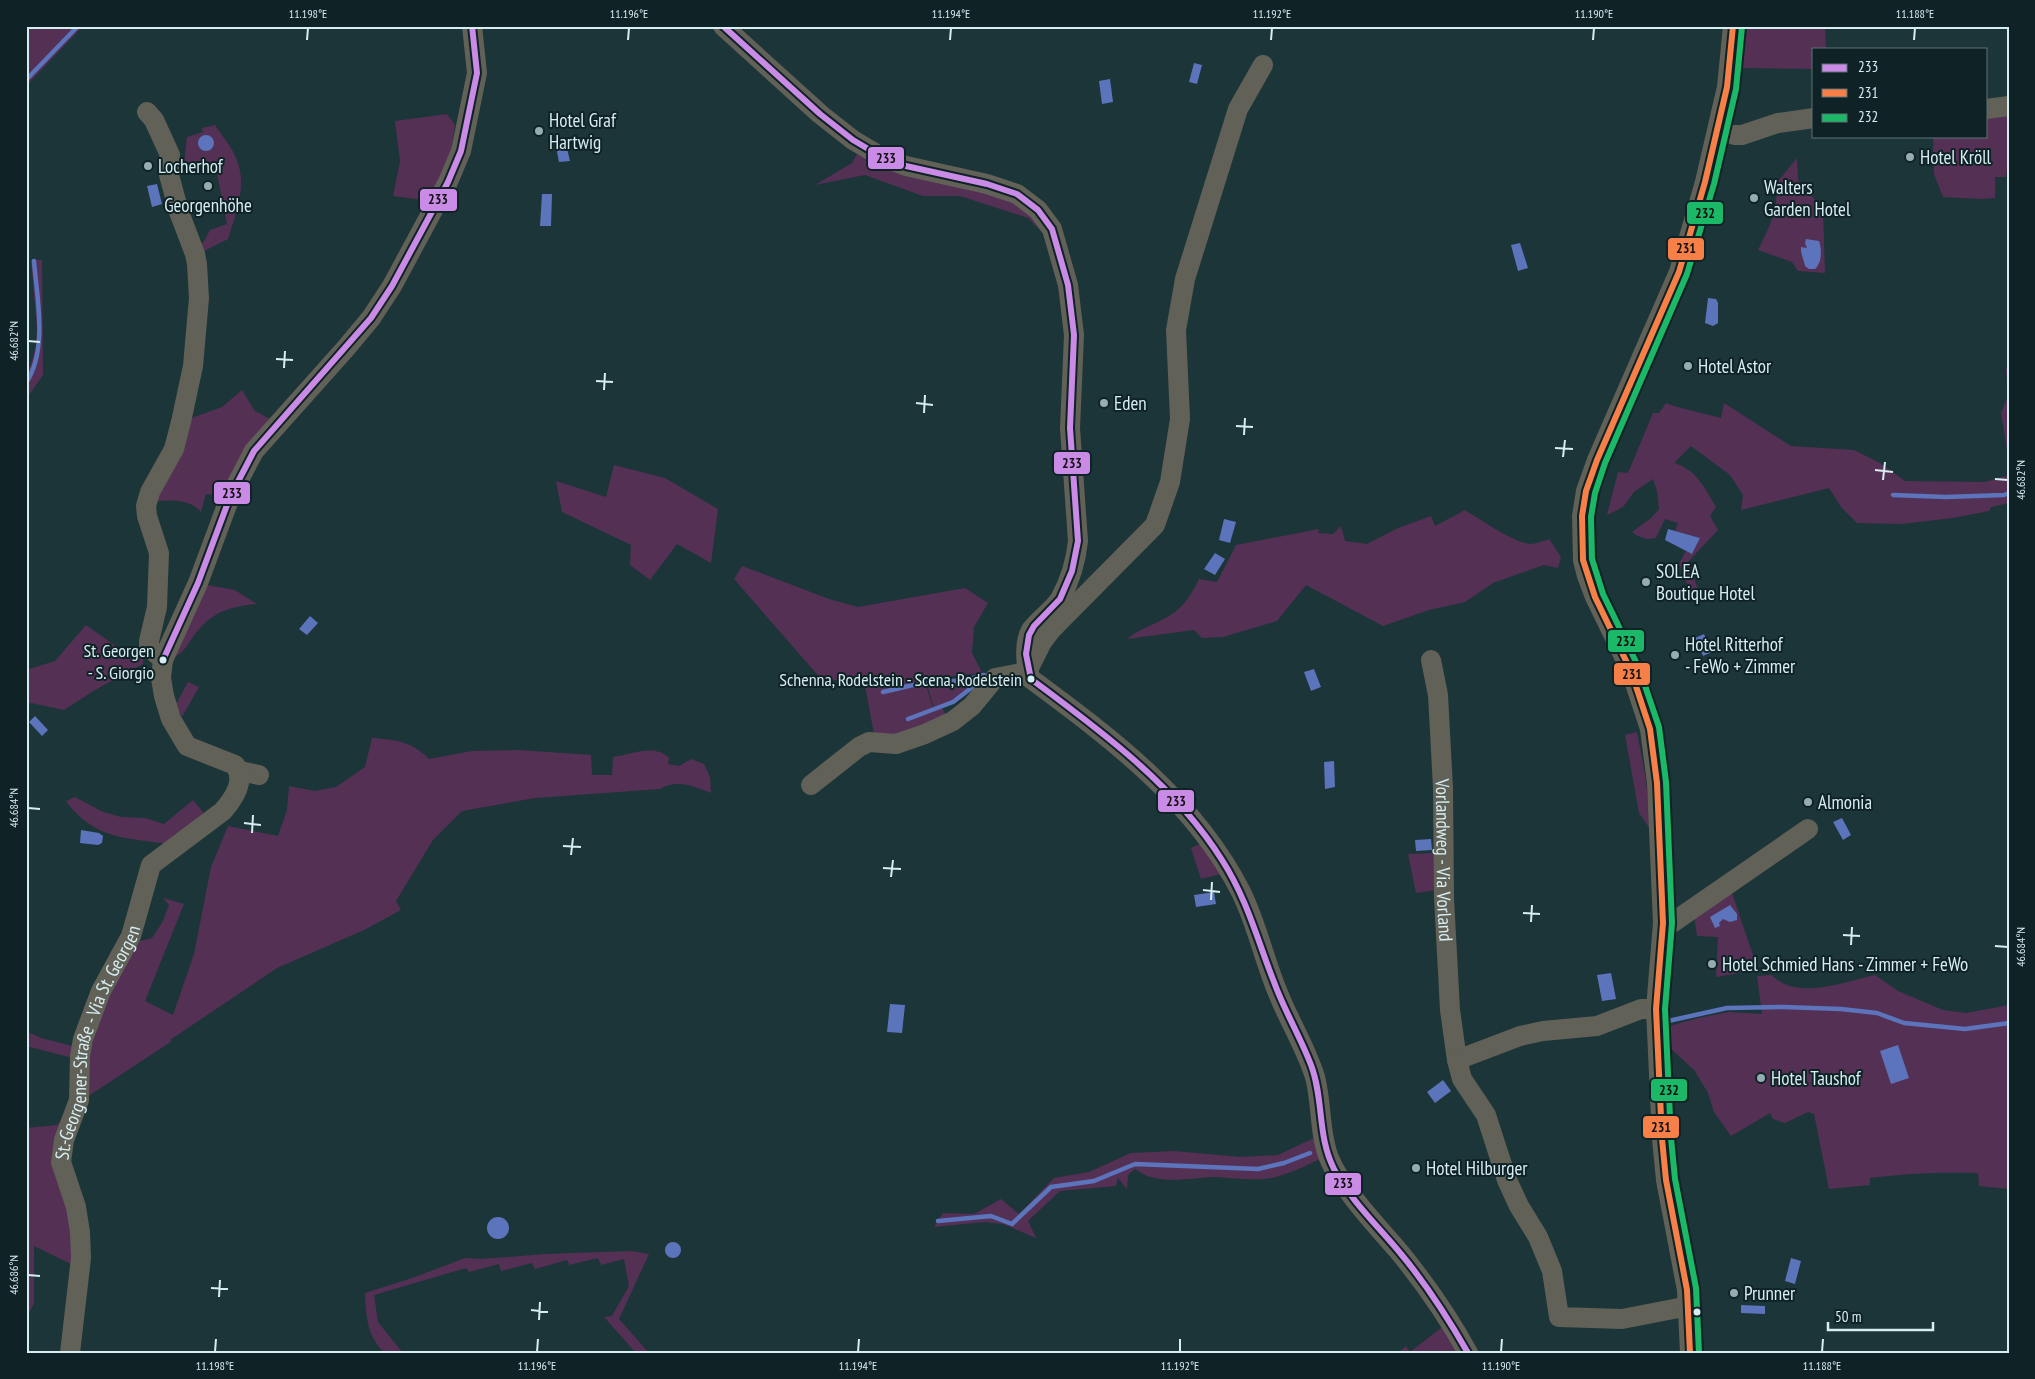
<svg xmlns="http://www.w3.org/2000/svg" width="2035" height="1379" viewBox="0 0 2035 1379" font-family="'PT Sans Narrow',sans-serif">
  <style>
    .green { fill: #543055 }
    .water { fill: #5c74bb }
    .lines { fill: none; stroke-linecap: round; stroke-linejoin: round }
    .stream { stroke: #5c74bb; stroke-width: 4.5 }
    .minor { stroke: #616157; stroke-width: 20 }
    .bus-1-casing { stroke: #0f2225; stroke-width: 10 }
    .bus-2-casing { stroke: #0f2225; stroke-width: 10 }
    .bus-3-casing { stroke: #0f2225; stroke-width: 10 }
    .bus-1 { stroke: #ca8be6; stroke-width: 6 }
    .bus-2 { stroke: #f78048; stroke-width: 6 }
    .bus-3 { stroke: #1ab867; stroke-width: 6 }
    .ticks { fill: none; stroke: #d6edf1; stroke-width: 2 }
    .poi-dot { fill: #95adb0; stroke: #0f2225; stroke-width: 2 }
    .bus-dot { fill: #d6edf1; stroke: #0f2225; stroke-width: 2 }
    .labels { text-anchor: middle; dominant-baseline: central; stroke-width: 4; stroke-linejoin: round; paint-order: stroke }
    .bus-label { font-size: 18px; fill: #d6edf1; stroke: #0f2225; text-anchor: end }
    .poi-label { font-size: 19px; fill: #d6edf1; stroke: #0f2225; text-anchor: start }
    .street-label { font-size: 19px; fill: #d6edf1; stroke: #0f2225 }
    .line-badge { stroke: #0f2225; stroke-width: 2 }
    .pale-badge-label { font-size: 14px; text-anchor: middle; font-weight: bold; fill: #111 }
    .neatline { fill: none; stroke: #d6edf1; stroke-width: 2 }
    .ticks-label { font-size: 12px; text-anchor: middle; fill: #d6edf1 }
  </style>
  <rect width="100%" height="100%" fill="#1c3538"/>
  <path class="green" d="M26,26h57l-57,60z
    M1744,26h81l1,23h-12v20l-75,-1z
    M447,114l8,11 -6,40 -17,36 -39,-5 7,-35 -5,-40z
    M1986,115l23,1v35l-3,26h-11v21l-15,1 -37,-2 -9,-23 -1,-38h53z
    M215,125c7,11 17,22 21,33 12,27 0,55 -8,81l-26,13 -4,-10 5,1 7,-13 17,-6 -11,-56 -33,4 4,-35 16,-5 -1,-4z
    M859,151l150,46 25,18 13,22 -19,-19 -68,-22h-37l-58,-21 -50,10 37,-22z
    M1797,158l1,22 25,29 2,64 -27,-2 -6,-9 -34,-12c9,-19 23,-43 17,-65z
    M31,260h11l1,115 -17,24v-25l5,-10 5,-19 1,-16z
    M2006,368h3v94l-8,-49 7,-17z
    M242,390l13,21 23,12 -48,74 -24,-3 -5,18c-13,-15 -33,-11 -51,-11l31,-79 41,-15z
    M1666,403l11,4 44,11 3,-15 67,43 63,4 26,13 25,18 80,1 24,-7v28l-18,4 -2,4 -36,7 -52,6 -44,-1 -16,-16 -12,-19 -88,22 2,-15 -13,-20 -39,-29 -17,17c22,6 31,25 42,44l-6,9 8,14 -30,32 14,38 -7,3 -16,-39 7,-13 6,3 8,-16 -25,-7 3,-8 -13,-4 -9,19c-10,2 -16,0 -24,-6l19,-14 8,-9 -2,-18 -4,-12 -19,13 -11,15 -16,8 11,-43 10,1 25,-60h6z
    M614,465l51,13 53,31 -7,54 -34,-19 -27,36 -20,-15 1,-20 -69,-33 -6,-31 50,16z
    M1465,510c14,9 50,33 65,34 6,0 13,-3 19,-5l12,18 -3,11 -14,-3 -51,18 -28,19 -36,8 -46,16 -77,-41 -29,36 -54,16 -21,1 -8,-8 -67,9c13,-11 28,-14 42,-23 15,-9 23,-22 30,-37l18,3 19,-37 83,-16 -1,4 15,1 8,-8 4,15 22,3 31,-16 33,-12 4,10z
    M742,566l87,33 29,8 107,-19 23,15 -14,24 -2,26 10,20 -58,6 10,32 8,-3 6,10 -50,19 -24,-3 -10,-54h-42l-88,-101z
    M207,585l28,5 22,14c-29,3 -46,8 -64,33 -6,8 -9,15 -18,20z
    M86,625l31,22 -1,9h6l2,3 19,-1v6l-48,26 -31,20 -33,-7 -5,2v-35l29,-9z
    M978,678l1,2 -27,21 -18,7 -7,-23z
    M188,682l11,5 -17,30 -6,-13z
    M1637,732l9,48 4,49 -11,-16 -14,-78z
    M372,738c25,2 39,3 57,21l43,-8 47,-1 72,5 1,20h20l1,-18c18,-2 41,-14 56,1l-1,6 11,2 12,-7 13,5 6,13 1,16c-17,-7 -35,-14 -51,-4l-125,9 -73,13 -29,29 -37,61 5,9 -37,20 -87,38 -107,72 2,1 -88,58 3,-42 44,-121 9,5 12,-3 11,-17 6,-16 -6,-7 21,6 -39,97 28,14 21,-61 17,-87 17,-41 50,10 9,-26 2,-24 26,5 21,-4 29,-20z
    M75,797l26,14 20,6 24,1 19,6 29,-24 15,18c-8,6 -22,20 -31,24 -8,3 -23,0 -31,-1 -35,-4 -59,-11 -80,-40z
    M1200,844l21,30 -20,5 -10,-31z
    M1435,853l2,37 -21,3 -8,-39z
    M1732,893l23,68 -2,3 3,6 -40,7 2,-40 -21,-1 -3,-20z
    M1772,975c24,26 72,7 103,0l23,16 45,19 23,3 43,-8v184l-30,-3 -1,-13c-37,-1 -71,0 -108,5v7l-41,4 -15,-75 -6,-2 -23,11 -12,-4 -3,-6 -39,23 -17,-24 -6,-19 -14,-23 -28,-26v-17l32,-9 31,-6 33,2 -5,-38z
    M26,1031l15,7 35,9 3,53 1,5 -14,37 -3,19 -4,8 16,57 2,41 -43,-21v57l-8,17v-192l31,-3c16,-19 19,-42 20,-66l-51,-13z
    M1316,1137l6,21c-16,8 -33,16 -50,20 -17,3 -38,0 -55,-1 -26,0 -59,10 -82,-8l-7,6 -1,14 -9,-11 -2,8 -56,5 -32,30 8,17 -33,-14 -18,-2 -51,5 9,-14 31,1 27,-15 18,15 35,-36 35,-6 42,-19 43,-2 67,6 37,-2z
    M632,1251l17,3 -30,65 30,34h-13l-32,-36 8,-1 17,-30 -5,-27 -23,6 -3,-7 -29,7 -2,-5 -32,9 -3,-6 -31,8 -2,-7 -30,8 -3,-4 -92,27 4,27 25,31h-18c-18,-16 -19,-37 -20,-60l50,-16 50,-19 16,1 64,-5z
    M1450,1321l13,32h-65l8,-7 4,6z"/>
  <path class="water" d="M1194,63l8,2 -5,19 -8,-2z
    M1110,79l3,23 -11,2 -3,-23z
    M198 143a8 8 0 1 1 16 0a8 8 0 1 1-16 0Z
    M565,140l5,21 -11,1 -4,-20z
    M157,184l5,20 -10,3 -5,-21z
    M542,194h10l-1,32h-11z
    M1806,239l13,2c3,8 3,22 -4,28h-6l-4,-3c-1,-6 -5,-13 -4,-19l6,1 -2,-5z
    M1520,243l8,25 -10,3 -7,-26z
    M1708,298l8,1 2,4v20l-5,3 -8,-3z
    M1224,519l12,3 -6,21 -11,-3z
    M1668,529l32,9 -8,16 -27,-14z
    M1215,553l10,6 -10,16 -11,-6z
    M310,616l8,7 -11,12 -8,-6z
    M1704,634l8,18 -9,4 -8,-18z
    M1314,669l7,18 -10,4 -7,-19z
    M35,716l13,14 -6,6 -13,-14z
    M1334,761l1,26 -10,2 -1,-27z
    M1842,818l9,17 -8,5 -10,-18z
    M81,830l18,3 4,3 -1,7 -4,2 -18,-2z
    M1431,839l1,11 -16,1 -1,-11z
    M1214,892l2,12 -20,3 -2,-12z
    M1730,905l7,9v6l-7,2 -7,-3 -4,4 1,3 -5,2 -5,-11z
    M1611,973l5,26 -14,2 -5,-26z
    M890,1004l15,1 -3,28 -15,-1z
    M1898,1045l11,33 -18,6 -11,-33z
    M1443,1080l8,11 -16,12 -8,-11z
    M487 1228a11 11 0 1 1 22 0a11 11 0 1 1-22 0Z
    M665 1250a8 8 0 1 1 16 0a8 8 0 1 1-16 0Z
    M1791,1258l10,3 -6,23 -10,-3z
    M1741,1305l24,1v8l-24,-1z"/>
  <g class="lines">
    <path class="stream" d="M26,80l52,-54
      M26,383c22,-34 11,-84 8,-122
      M1893,495l53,2 58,-2 5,-2
      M883,692l30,-7 51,-5 20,-5
      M908,719l45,-17 30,-23
      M1668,1021l59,-13 56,-1 58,2 36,4 27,10 61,6 44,-6
      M938,1221l53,-5 21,8 39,-37 43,-6 41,-17 123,5 26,-6 26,-10"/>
    <g class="minor">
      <path d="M723,26l97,88 33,26 27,16 26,10 81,18 30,10 21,16 14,19 16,56 6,50 -4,93 8,113c-2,20 -8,40 -18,58 -8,12 -21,20 -29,31 -7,12 -6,37 0,49 80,59 164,122 210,213 16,32 23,68 37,101 11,28 28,55 37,84 7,26 4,56 14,81 13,32 49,69 72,96 25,31 48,64 67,99"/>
      <path d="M1986,109l23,-3"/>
      <path d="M147,112l7,8 16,35 -1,20 10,37 16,42 2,10 2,34 -6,68 -12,56 -7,27 -24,43 -4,14 1,10 12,37 -2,54 -8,34v6l14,13"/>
      <path d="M1734,135h8l36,-12 36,-5"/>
      <path id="s1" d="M1431,660l7,35 5,93 1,110 6,112 7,50"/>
      <path d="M240,771l19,4"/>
      <path d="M811,785l48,-38 10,-5 27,2 29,-10 28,-13 19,-15 23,-28 32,-6 15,-30 10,-13 103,-104 15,-43 10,-63 -4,-89 9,-51 53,-170 25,-44"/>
      <path d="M1663,923h9l136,-94"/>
      <path d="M1656,1009h-15l-44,17 -54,5 -23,5 -63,24 5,19 24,36 21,65 12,26 19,31 14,34 7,46 63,2 67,-13"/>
      <path id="s2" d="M70,1353l11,-95 -1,-26 -4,-25 -15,-45 3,-22 15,-40 1,-44 3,-17 18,-48 30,-55 20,-71 72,-54c11,-13 23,-30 12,-46l-48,-19 -16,-27 -7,-23 -3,-18 2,-18 35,-77 32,-86 24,-46 92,-103 25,-30 21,-32 56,-104 13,-31 16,-78 -5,-47"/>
      <path d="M1690,1353l-3,-63 -21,-110 -4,-41 -6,-130 7,-86 -6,-140 -7,-54 -19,-58 -36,-74 -8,-21 -4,-16 -1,-44 4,-25 11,-31 82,-188 26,-90 22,-95 6,-61"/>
    </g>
    <defs>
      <path id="bus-1" d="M723,26l97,88 33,26 27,16 26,10 81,18 30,10 21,16 14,19 16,56 6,50 -4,93 8,113 -6,30 -12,28 -26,27 -5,9 -3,19 5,25c70,52 144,106 191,181 25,39 35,79 52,122 10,28 26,54 37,83 13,34 6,71 23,104 17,32 44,57 67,85 25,30 47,64 67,99
        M163,660l35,-77 32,-86 24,-46 117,-133 21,-32 56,-104 13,-31 16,-78 -5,-47"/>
      <path id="bus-2" d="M1690,1353l-3,-63 -21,-110 -4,-41 -6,-130 7,-86 -6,-140 -7,-54 -19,-58 -36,-74 -12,-37 -1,-44 4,-25 11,-31 82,-188 26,-90 22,-95 6,-61"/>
      <path id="bus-3" d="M1699,1353l-3,-65 -21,-109 -4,-41 -6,-129 7,-86 -6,-141 -7,-55 -20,-59 -36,-74 -11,-35 -1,-42 4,-24 10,-30 82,-189 27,-90 22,-95 6,-62"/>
    </defs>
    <use href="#bus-1" class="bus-1-casing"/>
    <use href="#bus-2" class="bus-2-casing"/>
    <use href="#bus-3" class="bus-3-casing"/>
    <use href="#bus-1" class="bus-1"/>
    <use href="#bus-2" class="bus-2"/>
    <use href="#bus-3" class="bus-3"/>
  </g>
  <path class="ticks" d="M307,40l1,-12M628,40l1,-12M950,40l1,-12M1271,40l1,-12M1593,40l1,-12M1914,40l1,-12M28,341l12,1M276,359l17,1M284,368l1,-17M596,381l17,1M604,390l1,-17M916,403l17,2M924,413l1,-18M1236,426l17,1M1244,435l1,-17M1555,448l18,1M1563,457l2,-17M1875,470l18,2M1995,479l13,1M1883,480l2,-18M28,808l12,1M244,823l17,2M252,833l1,-18M563,846l18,1M571,855l2,-17M883,868l18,1M891,877l2,-17M1203,890l17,2M1211,900l1,-18M1523,913l17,1M1531,922l1,-17M1843,935l17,1M1851,945l1,-18M1995,946l13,1M28,1275l12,1M211,1288l17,1M219,1297l1,-17M531,1310l17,2M539,1320l1,-18M215,1352l1,-13M537,1352l1,-13M858,1352l1,-13M1180,1352v-13M1501,1352l1,-13M1822,1352l1,-13"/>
  <g class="poi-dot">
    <circle cx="539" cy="131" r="5"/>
    <circle cx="1910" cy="157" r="5"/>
    <circle cx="148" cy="166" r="5"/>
    <circle cx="208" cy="186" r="5"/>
    <circle cx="1754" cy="198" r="5"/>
    <circle cx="1688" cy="366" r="5"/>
    <circle cx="1104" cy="403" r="5"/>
    <circle cx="1646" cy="582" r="5"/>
    <circle cx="1675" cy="655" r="5"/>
    <circle cx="1808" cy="802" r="5"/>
    <circle cx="1712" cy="964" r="5"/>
    <circle cx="1761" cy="1078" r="5"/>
    <circle cx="1416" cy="1168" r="5"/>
    <circle cx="1734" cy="1293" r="5"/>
  </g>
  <g class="bus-dot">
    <circle cx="163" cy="660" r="4.5"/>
    <circle cx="1031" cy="679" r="4.5"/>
    <circle cx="1697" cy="1312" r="4.5"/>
  </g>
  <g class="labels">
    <g class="bus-label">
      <text x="154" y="650">St. Georgen<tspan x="154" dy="22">- S. Giorgio</tspan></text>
      <text x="1022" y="679">Schenna, Rodelstein - Scena, Rodelstein</text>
    </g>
    <g class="poi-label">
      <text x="549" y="120">Hotel Graf<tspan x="549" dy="22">Hartwig</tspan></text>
      <text x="1920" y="157">Hotel Kröll</text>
      <text x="158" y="166">Locherhof</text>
      <text x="1764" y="187">Walters<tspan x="1764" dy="22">Garden Hotel</tspan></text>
      <text x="208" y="205" text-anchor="middle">Georgenhöhe</text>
      <text x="1698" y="366">Hotel Astor</text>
      <text x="1114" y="403">Eden</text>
      <text x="1656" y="571">SOLEA<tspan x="1656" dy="22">Boutique Hotel</tspan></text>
      <text x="1685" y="644">Hotel Ritterhof<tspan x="1685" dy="22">- FeWo + Zimmer</tspan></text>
      <text x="1818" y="802">Almonia</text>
      <text x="1722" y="964">Hotel Schmied Hans - Zimmer + FeWo</text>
      <text x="1771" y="1078">Hotel Taushof</text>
      <text x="1426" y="1168">Hotel Hilburger</text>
      <text x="1744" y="1293">Prunner</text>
    </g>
    <g class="street-label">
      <text stroke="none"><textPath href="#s1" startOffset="201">Vorlandweg - Via Vorland</textPath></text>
      <text stroke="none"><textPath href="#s2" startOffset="321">St.-Georgener-Straße - Via St. Georgen</textPath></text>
    </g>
  </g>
  <g class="line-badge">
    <rect x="867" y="146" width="38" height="24" rx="5" fill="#ca8be6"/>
    <rect x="419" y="188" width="39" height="24" rx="5" fill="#ca8be6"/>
    <rect x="1686" y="201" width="38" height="24" rx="5" fill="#1ab867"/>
    <rect x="1667" y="237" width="38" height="24" rx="5" fill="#f78048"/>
    <rect x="1053" y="451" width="38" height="24" rx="5" fill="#ca8be6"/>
    <rect x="213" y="481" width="38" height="24" rx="5" fill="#ca8be6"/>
    <rect x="1607" y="629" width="38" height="24" rx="5" fill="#1ab867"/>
    <rect x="1613" y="662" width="38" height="24" rx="5" fill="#f78048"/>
    <rect x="1157" y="789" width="38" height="24" rx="5" fill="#ca8be6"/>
    <rect x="1650" y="1078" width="38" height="24" rx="5" fill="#1ab867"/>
    <rect x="1642" y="1115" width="38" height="24" rx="5" fill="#f78048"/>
    <rect x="1324" y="1172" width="38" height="24" rx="5" fill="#ca8be6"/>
  </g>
  <g class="pale-badge-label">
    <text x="886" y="163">233</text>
    <text x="438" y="204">233</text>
    <text x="1705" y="218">232</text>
    <text x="1686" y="253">231</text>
    <text x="1072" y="468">233</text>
    <text x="232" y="498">233</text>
    <text x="1626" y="646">232</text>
    <text x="1632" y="679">231</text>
    <text x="1176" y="806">233</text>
    <text x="1669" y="1095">232</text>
    <text x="1661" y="1132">231</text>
    <text x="1343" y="1188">233</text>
  </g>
  <rect width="2035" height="1379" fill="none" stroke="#0f2225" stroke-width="55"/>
  <rect x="1812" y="48" width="175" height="90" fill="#0f2225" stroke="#5f7377"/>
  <rect x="1822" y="64" width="25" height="8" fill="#ca8be6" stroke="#5f7377"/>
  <text x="1858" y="72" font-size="15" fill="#d6edf1">233</text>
  <rect x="1822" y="89" width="25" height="8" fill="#f78048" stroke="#5f7377"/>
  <text x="1858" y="98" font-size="15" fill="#d6edf1">231</text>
  <rect x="1822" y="114" width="25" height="8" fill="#1ab867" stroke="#5f7377"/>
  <text x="1858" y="122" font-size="15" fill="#d6edf1">232</text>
  <path d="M1828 1322v8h105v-8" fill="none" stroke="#d6edf1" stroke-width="2.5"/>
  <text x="1835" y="1322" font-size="15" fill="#d6edf1" stroke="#0f2225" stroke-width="4" paint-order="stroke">50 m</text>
  <rect x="28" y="28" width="1980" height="1324" class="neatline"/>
  <g class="ticks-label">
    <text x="308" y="18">11.198°E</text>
    <text x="629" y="18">11.196°E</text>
    <text x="951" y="18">11.194°E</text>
    <text x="1272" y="18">11.192°E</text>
    <text x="1594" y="18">11.190°E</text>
    <text x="1915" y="18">11.188°E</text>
    <text transform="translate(14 341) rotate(-90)" y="4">46.682°N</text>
    <text transform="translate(2021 480) rotate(-90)" y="4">46.682°N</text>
    <text transform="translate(14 808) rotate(-90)" y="4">46.684°N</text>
    <text transform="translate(2021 947) rotate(-90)" y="4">46.684°N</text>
    <text transform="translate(14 1275) rotate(-90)" y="4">46.686°N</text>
    <text x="215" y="1370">11.198°E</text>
    <text x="537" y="1370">11.196°E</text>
    <text x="858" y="1370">11.194°E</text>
    <text x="1180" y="1370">11.192°E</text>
    <text x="1501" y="1370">11.190°E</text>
    <text x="1822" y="1370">11.188°E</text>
  </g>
</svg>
